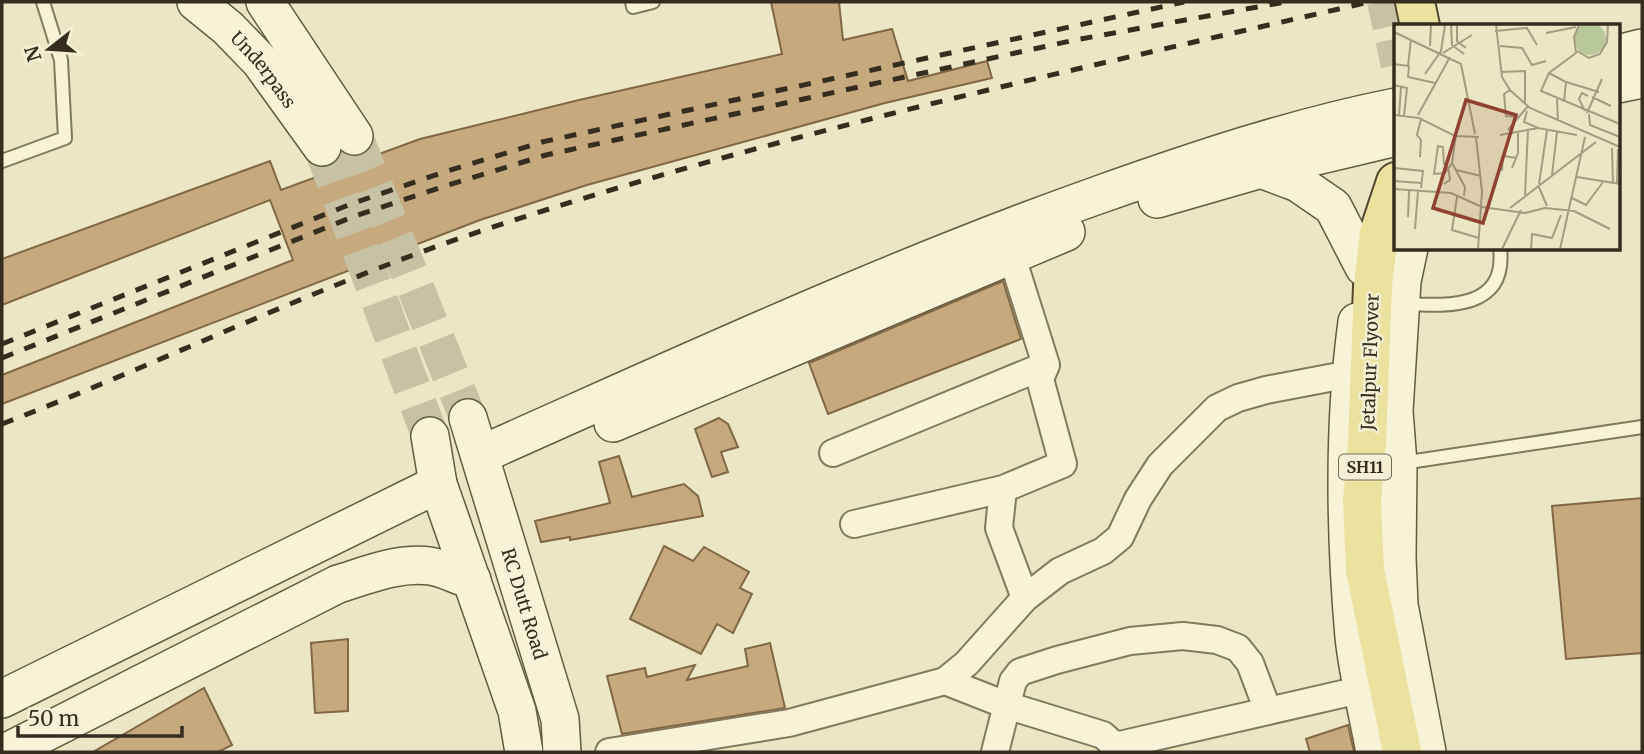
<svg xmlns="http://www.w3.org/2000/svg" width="1644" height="754" viewBox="0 0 1644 754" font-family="Merriweather,serif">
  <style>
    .building { fill: #c6aa7d; stroke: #816844; stroke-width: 2 }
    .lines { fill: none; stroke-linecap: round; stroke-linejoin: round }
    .street-tunnel { stroke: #c7c2a3; stroke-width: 26; stroke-dasharray: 26 13; stroke-linecap: butt }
    .secondary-tunnel { stroke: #c7c2a3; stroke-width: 37; stroke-dasharray: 37 18; stroke-linecap: butt }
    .lane-casing { stroke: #84795c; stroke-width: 16 }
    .street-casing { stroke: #84795c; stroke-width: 30 }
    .secondary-casing { stroke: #665a3f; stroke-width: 40 }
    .primary-casing { stroke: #524630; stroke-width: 42 }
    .lane { stroke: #f6f3d7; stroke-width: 12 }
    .street { stroke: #f6f3d7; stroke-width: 26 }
    .secondary { stroke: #f6f3d7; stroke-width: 37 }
    .primary { stroke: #ebe29f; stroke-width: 38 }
    .rail { stroke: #352e1f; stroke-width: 5; stroke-dasharray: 12 12; stroke-linecap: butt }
    .labels { text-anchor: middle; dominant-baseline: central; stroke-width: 5; stroke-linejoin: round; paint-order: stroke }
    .shield { fill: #f3f0d3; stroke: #6e6855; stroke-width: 2 }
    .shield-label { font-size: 16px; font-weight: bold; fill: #352e1f }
    .street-label { font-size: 18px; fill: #352e1f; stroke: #f3f0d3 }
    .inset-road { fill: none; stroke: #a29d82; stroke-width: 2 }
    .view { fill: #8f4230; fill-opacity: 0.15; stroke: #8f4230; stroke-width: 3.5 }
    .inset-edge { fill: none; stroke: #352e1f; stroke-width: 3.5 }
  </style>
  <rect width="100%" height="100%" fill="#ebe7c4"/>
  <path class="building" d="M771,2h68l4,38 49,-11 16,52 79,-20 5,17 -107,25 -298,82 -107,35 -478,184v-29l291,-115 -23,-60 -268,105v-46l268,-98 11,29 139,-51 159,-39 203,-46z
    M1003,281l18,58 -193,75 -19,-51z
    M719,418l9,6 10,23 -17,5 7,20 -16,5 -17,-48z
    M619,456l13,41 52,-13 14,12 5,20 -133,24v-3l-29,5 -6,-21 75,-18 -11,-41z
    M1642,498v155l-76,6 -14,-153z
    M664,546l29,15 11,-14 45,25 -9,16 12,6 -19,39 -16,-9 -16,30 -71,-35z
    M348,639v72l-33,2 -4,-70z
    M770,643l15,65 -163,26 -15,-58 38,-8 2,9 48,-12 -8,15 61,-14 -3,-17z
    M204,688l28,57 -14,7h-125z
    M1348,725l6,27h-44l-4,-13z"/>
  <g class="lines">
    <path class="street-tunnel" d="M1380,2l16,73"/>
    <path class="secondary-tunnel" d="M354,136l114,282
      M322,147l108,289"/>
    <defs>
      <path id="lane" d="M632,2l1,5 20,-5
        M2,161l63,-23 -4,-78 -18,-58
        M1405,304c43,2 102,6 95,-56
        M1402,463l240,-36"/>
      <path id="street" d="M1006,238l40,127 -6,14 23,85 -60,25 -4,39 26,70
        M833,453l213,-88
        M854,524l149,-35
        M945,681l61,24 97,30 12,11 3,6
        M1115,746l249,-57
        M609,752l180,-29 156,-42 22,-18 58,-65 35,-27 43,-20 17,-14 18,-38 22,-34 57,-57 21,-10 28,-8 84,-16
        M995,752l18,-71 7,-9 37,-12 73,-19 53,-5 34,4 21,8 12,15 18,48"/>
      <g id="secondary">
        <path id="s1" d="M196,2l32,26 32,33 62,86"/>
        <path d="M265,2l89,134"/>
        <path d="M1618,54l24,-6"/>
        <path d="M1618,84l24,-5"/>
        <path d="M1261,169l37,14 35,24 31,60"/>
        <path d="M1157,199l104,-30 135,-32"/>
        <path d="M1409,248l-7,33 -8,130 4,53 -1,94 2,47 28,147"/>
        <path d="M1357,322c-14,104 -12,210 -3,315 4,38 14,77 21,115"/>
        <path id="s2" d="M468,418l92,301 2,33"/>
        <path d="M613,423l453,-191"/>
        <path d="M430,436l8,48 79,227 7,41"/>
        <path d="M480,455c205,-91 409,-186 621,-261 96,-34 194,-67 295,-87"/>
        <path d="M2,699l436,-215"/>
        <path d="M7,752l331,-168c30,-9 60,-22 92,-18 14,2 28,10 42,14"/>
      </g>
      <path id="primary" d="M1415,2l5,24
        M1396,182l-17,51 -6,53 -6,157 -5,58 3,69 37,182"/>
    </defs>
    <use href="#lane" class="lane-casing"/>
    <use href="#street" class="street-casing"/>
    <use href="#secondary" class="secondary-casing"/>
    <use href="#primary" class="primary-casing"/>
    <use href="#lane" class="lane"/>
    <use href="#street" class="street"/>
    <use href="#secondary" class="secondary"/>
    <use href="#primary" class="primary"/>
    <path class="rail" d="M2,344l349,-140 90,-31 101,-31 642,-140
      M2,358l353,-142 90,-30 101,-31 529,-115 210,-38
      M2,424c164,-63 321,-141 488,-196 288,-95 584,-158 879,-226"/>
  </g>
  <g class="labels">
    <rect class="shield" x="1339" y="454.5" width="52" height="25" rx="5"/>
    <g class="shield-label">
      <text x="1365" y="467">SH11</text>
    </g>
    <g class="street-label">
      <text stroke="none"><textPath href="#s1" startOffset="96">Underpass</textPath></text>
      <text transform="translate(1370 362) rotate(-88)">Jetalpur Flyover</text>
      <text stroke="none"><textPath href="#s2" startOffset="194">RC Dutt Road</textPath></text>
    </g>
  </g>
  <g transform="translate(1394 24)">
    <rect width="226" height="226" fill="#ebe7c4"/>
    <path d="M180 15a16 16 0 1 1 32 0a16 16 0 1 1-32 0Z" fill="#b9c899"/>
    <path class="inset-road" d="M57,1l1,20 12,9M63,1v16l9,7M102,1l6,52 8,13 20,18 90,39M185,1l-5,12 2,16 -27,20 -8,18 79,33M101,7l32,-3 10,17M0,8l67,32 14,70M152,9l30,-6M36,22l1,-21M106,22l22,2 10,17 14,-4M183,27l12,7 11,-4 7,-12 1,-17M49,29l29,-18M0,40l15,2 -1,11 27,6M14,42l3,-27M107,48l24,-1v32M155,49l17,9 -2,20M31,50l16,-23 4,-26M172,58l33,10M0,61l13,3 -3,28M116,66l-6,4 2,22 13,1M198,73l19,9M163,75l1,22M133,87l-3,11 14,6M191,87l-6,-12 3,-6 6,3M193,89l15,-34M195,90l1,11 30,12M0,91l25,3 36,18 24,1M24,91l32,-58M5,92l2,-29M114,106l20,-24M62,110l-4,29 13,24 -1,9M106,111l38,-7 39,7M82,113l6,55 -4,57M218,124l1,35M26,133l1,-17 -4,-5 4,-16M50,141l-1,-18 -5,-1 -4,28 11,-1 7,-10M0,144l29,3 -2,17M118,144l6,-15v-22M62,146l25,6M108,147l1,-15 14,2M158,151l5,-43M183,153l43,7M0,157l27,2M50,160l6,-4 -2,-14M145,160l8,-54M223,160l1,-35M144,161l9,21M0,165l57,4 31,14 43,6 20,-5 29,3 36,18M131,171l3,-66M63,173l-5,33 27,8M178,174l14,7 17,-23M116,184l86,-66M14,193l1,-26M21,205l3,-38M108,225l19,-39M137,225l1,-15 20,4 9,-23M166,225l25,-112"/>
    <path class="view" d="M72,76l50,15 -33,108 -50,-15z"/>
    <rect width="226" height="226" class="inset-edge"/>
  </g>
  <rect width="1644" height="754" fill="none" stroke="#352e1f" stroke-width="7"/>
  <g transform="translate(49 49) rotate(253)" stroke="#f3f0d3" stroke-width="5" paint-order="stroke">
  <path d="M0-5L12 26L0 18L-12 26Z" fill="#352e1f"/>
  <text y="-10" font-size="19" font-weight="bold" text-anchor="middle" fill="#352e1f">N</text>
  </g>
  <path d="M18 726v10h164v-10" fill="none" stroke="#352e1f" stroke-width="3.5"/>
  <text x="28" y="726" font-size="21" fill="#352e1f" stroke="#f3f0d3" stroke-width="5" paint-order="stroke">50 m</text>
</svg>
